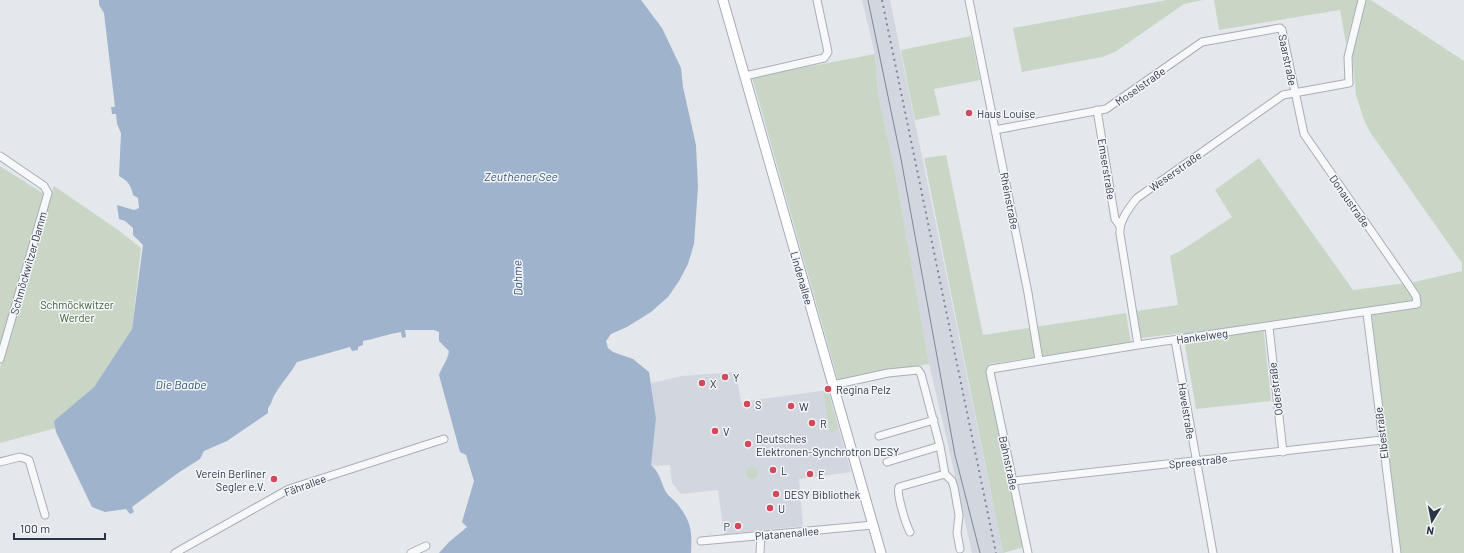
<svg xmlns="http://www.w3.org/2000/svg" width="1464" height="553" viewBox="0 0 1464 553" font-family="Barlow,sans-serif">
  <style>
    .built { fill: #d2d6de }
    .green { fill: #c9d6c5 }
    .water { fill: #9fb4cc }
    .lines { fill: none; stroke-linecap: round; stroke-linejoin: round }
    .minor-casing { stroke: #a9aeb7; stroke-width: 9 }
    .major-casing { stroke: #a3abb8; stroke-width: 11 }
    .minor { stroke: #f7f8fa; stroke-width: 7 }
    .major { stroke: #fff; stroke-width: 9 }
    .tram { stroke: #7d8696; stroke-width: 1 }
    .rail { stroke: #7d8696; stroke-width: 2; stroke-dasharray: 2 4; stroke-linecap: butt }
    .poi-dot { fill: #d1495b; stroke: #f4f6f9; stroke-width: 1.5 }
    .labels { text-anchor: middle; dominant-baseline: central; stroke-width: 3; stroke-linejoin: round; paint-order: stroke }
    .street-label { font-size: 11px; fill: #2b3445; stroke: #f4f6f9 }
    .poi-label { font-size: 11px; fill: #2b3445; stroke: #f4f6f9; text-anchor: start }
    .park-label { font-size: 11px; fill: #3f6138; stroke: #f4f6f9 }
    .water-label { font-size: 12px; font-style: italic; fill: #34527a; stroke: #f4f6f9 }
  </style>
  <rect width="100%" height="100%" fill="#e4e7ec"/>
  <path class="built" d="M862,0h28l113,553h-31l-22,-100 -21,-89 -34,-192 -17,-77 -3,-41z
    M736,372l5,30 87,-12 23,82 -52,7 4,47 -79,8 -6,-44 -37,4 -9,-11 -2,-18 -20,1 6,-48 -5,-35 31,-7z"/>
  <path class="green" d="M1167,0h36l-19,4 -69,48 -13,5 -80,15 -9,-44z
    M1214,0h144l-12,44 -6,-34 -121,20z
    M1366,0h5l93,61v492h-64l-29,-242 -108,13 8,77 -75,8 -13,-76 -42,5 -4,-27 41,-6 -8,-49 12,-6 50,-33 -17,-27 44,-32 94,132 61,-8 48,-11v-8l-92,-131 -6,-12 -8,-25 -4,-42z
    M971,36l9,44 -46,9 6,26 -25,5 -14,-70z
    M875,54l3,41 17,77 34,192 -91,16 -86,-303z
    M946,155l37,180 143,-22 5,30 -142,21 -3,8 38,175 -21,6 -79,-395z
    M0,166l44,28 -20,77 -24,78z
    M54,186l64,44 23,18 -9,81 -38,58 -39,34 1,7 -56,15v-75z
    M828,390l10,38 -2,1v2l-6,1 -7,-41z
    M746 473a6 6 0 1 1 12 0a6 6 0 1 1-12 0Z"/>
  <path class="water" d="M99,0h542l21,28 19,40 2,19 13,58 2,42 -4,57 -6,20 -9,17 -11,16 -17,15 -24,15 -16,7 -5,7 2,7 5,4 20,7 16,13 7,46 -5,47c10,9 9,16 15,27 3,5 9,8 13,14 13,17 13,27 12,47h-252l10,-11 18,-15 -5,-5 12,-41 -8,-26 -6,-3 -21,-77c3,-9 9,-15 10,-24l-10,-10v-9l-5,-2h-29l1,7 -4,1 -1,-6c-14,2 -25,7 -38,9v4l-5,2v3l-6,1 -2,-4 -53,15c-6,11 -15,20 -22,32 -3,5 -3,9 -7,14v5l-41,28 -23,10 -4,8 -22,14 -46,34 2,5 -4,2 -4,-5 -21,3 -13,-5 -36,-75 -2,-11 40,-34 38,-58 11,-84 -10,-10v-7l-8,-7 -6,-2 -2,-14 17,5 5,-2 -1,-10 -5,-3c-2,-10 -5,-14 -14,-19l2,-43 -4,-9 -1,-10h-4l-1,-7h4l-11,-94 -5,-8z"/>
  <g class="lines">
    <defs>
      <path id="minor" d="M969,0l59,293 11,67
        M745,76l79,-18 4,-6 -11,-52
        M1097,110l18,109 5,7
        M995,130l111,-21 96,-67 78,-14 2,2 22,104 102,147 10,15 1,8 -279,41 -147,24 -1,3 38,181
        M0,156l44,30 4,7 -48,166
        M1367,313l30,240
        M1269,327l14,125
        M1175,340l38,213
        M1138,345l-18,-111c-1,-13 8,-25 17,-36l146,-103 66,-12 -1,-26 14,-57
        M833,385l55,-12 30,-3 3,4 19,72 5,28 7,7 2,6 5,28 -2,18 3,16
        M879,436l55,-16
        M0,462l20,-5 9,3 16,55
        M887,462l53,-16
        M1013,481l369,-41
        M910,532c-4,-7 -14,-39 -11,-45l46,-13
        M701,541l172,-16
        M175,553l114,-64 155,-50
        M411,553l15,-7
        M760,553l1,-18"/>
      <path id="major" d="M723,0l158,553"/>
    </defs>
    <use href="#minor" class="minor-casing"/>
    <use href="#major" class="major-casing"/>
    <use href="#minor" class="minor"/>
    <use href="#major" class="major"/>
    <path class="tram" d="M868,0l33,159 54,296 25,98"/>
    <path class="rail" d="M882,0l114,553"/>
  </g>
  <g class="poi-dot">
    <circle cx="969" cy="113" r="4"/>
    <circle cx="725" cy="377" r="4"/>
    <circle cx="702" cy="383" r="4"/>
    <circle cx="828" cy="389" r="4"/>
    <circle cx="747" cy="404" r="4"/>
    <circle cx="791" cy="406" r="4"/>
    <circle cx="812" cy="423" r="4"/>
    <circle cx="715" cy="431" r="4"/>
    <circle cx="748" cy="444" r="4"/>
    <circle cx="773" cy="470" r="4"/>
    <circle cx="810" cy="474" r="4"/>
    <circle cx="274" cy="479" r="4"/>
    <circle cx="776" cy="494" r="4"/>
    <circle cx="770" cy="508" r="4"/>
    <circle cx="738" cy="526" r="4"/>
  </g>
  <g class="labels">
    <g class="street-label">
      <text transform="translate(1288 60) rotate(78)">Saarstraße</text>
      <text transform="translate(1140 86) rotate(-35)">Moselstraße</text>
      <text transform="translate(1107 169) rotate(81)">Emserstraße</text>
      <text transform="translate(1175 171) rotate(-35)">Weserstraße</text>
      <text transform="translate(1010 201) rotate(79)">Rheinstraße</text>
      <text transform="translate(1350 201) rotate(55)">Donaustraße</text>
      <text transform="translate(28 263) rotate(-74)">Schmöckwitzer Damm</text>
      <text transform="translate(802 278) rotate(74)">Lindenallee</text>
      <text transform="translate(1202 336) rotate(-8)">Hankelweg</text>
      <text transform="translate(1275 389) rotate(-97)">Oderstraße</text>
      <text transform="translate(1187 411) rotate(81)">Havelstraße</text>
      <text transform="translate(1381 433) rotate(-97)">Elbestraße</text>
      <text transform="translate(1198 461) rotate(-6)">Spreestraße</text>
      <text transform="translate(1009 463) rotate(78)">Bahnstraße</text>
      <text transform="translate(305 485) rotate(-20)">Fährallee</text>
      <text transform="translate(787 533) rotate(-5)">Platanenallee</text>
    </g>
    <g class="poi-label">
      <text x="977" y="113">Haus Louise</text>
      <text x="733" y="377">Y</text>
      <text x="710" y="383">X</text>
      <text x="836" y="389">Regina Pelz</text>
      <text x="755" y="404">S</text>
      <text x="799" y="406">W</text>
      <text x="820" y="423">R</text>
      <text x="723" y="431">V</text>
      <text x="756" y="438">Deutsches<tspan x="756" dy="13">Elektronen-Synchrotron DESY</tspan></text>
      <text x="781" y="470">L</text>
      <text x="266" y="473" text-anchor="end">Verein Berliner<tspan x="266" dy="13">Segler e.V.</tspan></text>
      <text x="818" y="474">E</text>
      <text x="784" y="494">DESY Bibliothek</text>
      <text x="778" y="508">U</text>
      <text x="730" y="526" text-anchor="end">P</text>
    </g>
    <g class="park-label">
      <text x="77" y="304">Schmöckwitzer<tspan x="77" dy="13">Werder</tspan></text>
    </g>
    <g class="water-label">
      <text x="521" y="176">Zeuthener See</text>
      <text transform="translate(517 278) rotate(-92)">Dahme</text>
      <text x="181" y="384">Die Baabe</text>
    </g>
  </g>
  <g transform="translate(1432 521) rotate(190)" stroke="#f4f6f9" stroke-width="3" paint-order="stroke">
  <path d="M0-3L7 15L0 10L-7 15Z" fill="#2b3445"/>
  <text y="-6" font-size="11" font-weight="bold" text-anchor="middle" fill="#2b3445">N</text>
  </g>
  <path d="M14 533v6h91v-6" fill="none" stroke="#2b3445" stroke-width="2"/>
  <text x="20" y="533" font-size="12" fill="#2b3445" stroke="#f4f6f9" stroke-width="3" paint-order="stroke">100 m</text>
</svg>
